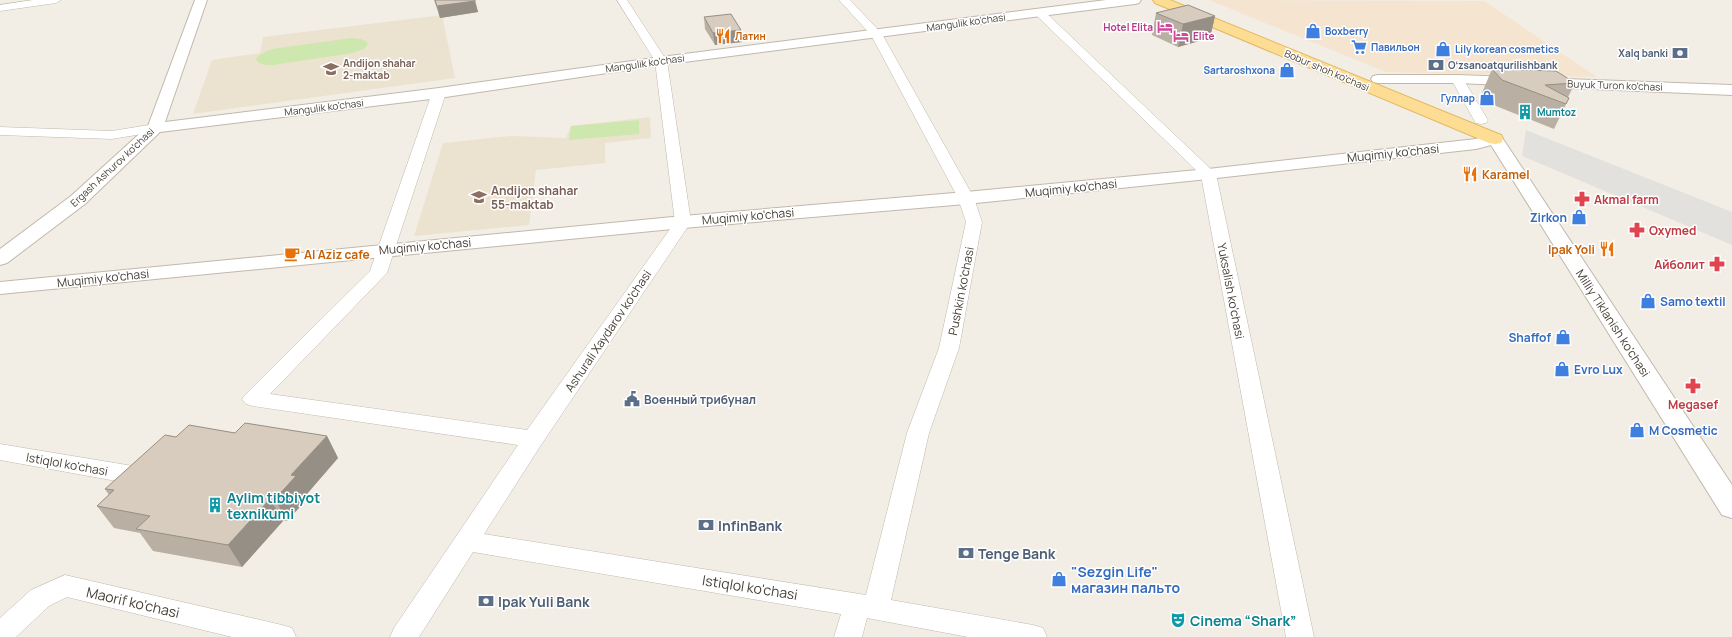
<svg xmlns="http://www.w3.org/2000/svg" width="1732" height="637" viewBox="0 0 1732 637" font-family="Manrope,sans-serif">
  <style>
    .commercial { fill: #f4e4d0 }
    .education { fill: #ebe3cf }
    .green { fill: #cee7ae }
    .parking { fill: #e3e1dd }
    .lines { fill: none; stroke-linecap: round; stroke-linejoin: round }
    .minor-casing { stroke: #c1b8ab; stroke-width: 1 }
    .tertiary-casing { stroke: #c1b8ab; stroke-width: 2 }
    .primary-casing { stroke: #e2b963; stroke-width: 2 }
    .minor { fill: #fff; fill-rule: evenodd }
    .tertiary { fill: #fff; fill-rule: evenodd }
    .primary { fill: #fddc93; fill-rule: evenodd }
    .wall { fill: #b9afa3 }
    .shaded-wall { fill: #968f85 }
    .building { fill: #d7ccbe; stroke: #968f85 }
    .labels { text-anchor: middle; dominant-baseline: central; stroke-width: 3; stroke-linejoin: round; paint-order: stroke }
    .far-street-label { font-size: 10px; fill: #453e35; stroke: #fff }
    .far-hotel-label { font-size: 10px; font-weight: bold; fill: #b23c85; stroke: #fff; text-anchor: end }
    .far-shop-label { font-size: 10px; font-weight: bold; fill: #366cbe; stroke: #fff; text-anchor: start }
    .far-food-label { font-size: 10px; font-weight: bold; fill: #c56008; stroke: #fff; text-anchor: start }
    .far-service-label { font-size: 10px; font-weight: bold; fill: #4e5e75; stroke: #fff; text-anchor: end }
    .far-education-label { font-size: 10px; font-weight: bold; fill: #785e54; stroke: #fff; text-anchor: start }
    .far-culture-label { font-size: 10px; font-weight: bold; fill: #0d838f; stroke: #fff; text-anchor: start }
    .street-label { font-size: 12px; fill: #453e35; stroke: #fff }
    .food-label { font-size: 12px; font-weight: bold; fill: #c56008; stroke: #fff; text-anchor: start }
    .education-label { font-size: 12px; font-weight: bold; fill: #785e54; stroke: #fff; text-anchor: start }
    .health-label { font-size: 12px; font-weight: bold; fill: #be3a42; stroke: #fff; text-anchor: start }
    .shop-label { font-size: 12px; font-weight: bold; fill: #366cbe; stroke: #fff; text-anchor: start }
    .service-label { font-size: 12px; font-weight: bold; fill: #4e5e75; stroke: #fff; text-anchor: start }
    .near-culture-label { font-size: 14px; font-weight: bold; fill: #0d838f; stroke: #fff; text-anchor: start }
    .near-service-label { font-size: 14px; font-weight: bold; fill: #4e5e75; stroke: #fff; text-anchor: start }
    .near-shop-label { font-size: 14px; font-weight: bold; fill: #366cbe; stroke: #fff; text-anchor: start }
    .near-street-label { font-size: 14px; fill: #453e35; stroke: #fff }
  </style>
  <rect width="100%" height="100%" fill="#f2eee5"/>
  <path class="commercial" d="M1209,0l275,1 113,76 -211,-5z"/>
  <path class="education" d="M442,15l13,63 -262,36 19,-54 48,-7 3,-16z
    M650,117l1,21 -46,5v20l-69,7 -7,55 -115,11 29,-93 67,-7 56,2 5,-12z"/>
  <path class="green" d="M351,38l10,1 6,3 1,2 -4,5 -12,4 -79,12c-6,0 -14,1 -17,-6l3,-4 13,-6z
    M639,120v14l-70,6 2,-14z"/>
  <path class="parking" d="M1526,130l206,82v33l-210,-89z"/>
  <g class="lines">
    <defs>
      <path id="minor" d="M33,0h28l-5,3 -56,8v-6z
        M617,0h10l40,61 24,161 -150,223 -57,89 382,61 41,-162 32,-85 27,-126 -8,-24 -87,-163 -32,-35h11l32,34 92,164 8,24 -23,126 -30,85 -38,167 142,25 10,3 4,9h-79l-101,-19 -5,19h-28l7,-23 -368,-62 -54,85h-29l4,-9 124,-183 -265,-39 -7,-2 -4,-5 4,-5 124,-123 62,-178 2,-3h10l2,3 -59,180 -117,121 257,36 148,-208 -20,-161z
        M1039,9l4,1 173,164 98,463h-28l-85,-462 -166,-161 -2,-2 2,-2z
        M1457,75l5,1 1,3 25,41 -2,3 -5,1 -5,-1 -2,-3 -23,-41 1,-3z
        M155,124l5,1 2,3 -2,3 -48,8 -112,-4v-8l112,4z
        M0,444l133,22 8,3 4,6 -4,6 -8,3 -133,-24z
        M65,575l217,50 10,3 4,9h-64l-165,-40 -18,9 -33,31h-16v-19l31,-28z"/>
      <path id="tertiary" d="M195,0h12l-42,122 274,-34 222,-31 445,-57h35l-2,3 -4,1 -474,61 -222,33 -279,34 -75,72 -78,59 -7,2v-16l71,-53 77,-70z
        M1378,75h79l275,10v10l-275,-12h-79l-5,-1 -2,-3 2,-3z
        M1495,134l6,1 2,4 229,346v33l-10,-3 -231,-370 -15,4 -268,30 -242,25 -283,24 -683,66v-12l683,-66 283,-24 242,-23 268,-30z"/>
      <path id="primary" d="M1153,0h17l331,135 2,4 -2,4 -6,1 -6,-1 -334,-140z"/>
    </defs>
    <use href="#minor" class="minor-casing"/>
    <use href="#tertiary" class="tertiary-casing"/>
    <use href="#primary" class="primary-casing"/>
    <use href="#minor" class="minor"/>
    <use href="#tertiary" class="tertiary"/>
    <use href="#primary" class="primary"/>
  </g>
  <path class="wall" d="M434,0h41l3,12 -38,6z
    M1156,13l59,3 -5,22 -32,9 -26,-12z
    M704,17l37,13 1,12 -27,3 -10,-16z
    M1492,69l83,14 -7,14 1,1 -15,31 -63,-25 -9,-11z
    M235,433l92,3 11,22 -32,37 2,3 -21,23h-4l-41,46 -89,-16 -13,-18 -26,-5 -17,-22 12,-11 -4,-6z"/>
  <path class="shaded-wall" d="M475,1l3,11 -38,6 -3,-12z
    M1215,16l-5,22 -32,9 5,-23z
    M741,30l1,12 -27,3 -2,-12z
    M327,436l11,22 -32,37 2,3 -21,23 -12,-22 16,-24z
    M270,499l13,22 -41,46 -14,-22z"/>
  <path class="building" d="M435,0h40v1l-38,5z
    M1188,5l27,11 -32,8 -27,-11z
    M731,14l10,16 -28,3 -9,-16z
    M1492,69l64,2 19,12 -30,2 24,13 -3,6 -64,-24z
    M245,423l82,13 -36,39 5,1 -21,23h-5l-42,46 -92,-16 14,-13 -53,-10 17,-16 -9,-1 60,-54 11,2 13,-12 46,8z"/>
  <defs>
    <symbol id="hotel-bare" viewBox="-9 -9 18 18"><path d="M-6-4.5h1.5V1H6V5H4.5V3h-9V5H-6ZM-4 0a1.8 1.8 0 1 1 3.6 0ZM.5 0V-2.5h3Q6-2.5 6 0Z" fill="#d1479c" stroke="#fff" stroke-width="2.5" paint-order="stroke"/></symbol>
    <symbol id="shop-bare" viewBox="-9 -9 18 18"><path d="M-5-2.5h2.3a2.7 3.5 0 0 1 5.4 0H5L5.5 6h-11ZM-1.5-2.5h3a1.5 2.3 0 0 0-3 0Z" fill="#3f7fe0" stroke="#fff" stroke-width="2.5" paint-order="stroke"/></symbol>
    <symbol id="restaurant-bare" viewBox="-9 -9 18 18"><path d="M-5-6h1v4h1v-4h1v4h1v-4h1v5L-1.5 .5V6h-2V.5L-5-1ZM5-6V6H3V1.5H1.5Q1.5-4 5-6Z" fill="#e8710a" stroke="#fff" stroke-width="2.5" paint-order="stroke"/></symbol>
    <symbol id="supermarket-bare" viewBox="-9 -9 18 18"><path d="M-6-5.5h2.5l.6 2H6L4.5 2H-2.5L-4.4-4H-6ZM-1.5 3.2a1.3 1.3 0 1 0 .1 0ZM3 3.2a1.3 1.3 0 1 0 .1 0Z" fill="#3f7fe0" stroke="#fff" stroke-width="2.5" paint-order="stroke"/></symbol>
    <symbol id="bank-bare" viewBox="-9 -9 18 18"><path d="M-6-4H6V4H-6ZM0-2.3a2.3 2.3 0 1 0 0 4.6a2.3 2.3 0 1 0 0-4.6Z" fill="#5c6f8a" stroke="#fff" stroke-width="2.5" paint-order="stroke"/></symbol>
    <symbol id="school-bare" viewBox="-9 -9 18 18"><path d="M0-5L7-2L0 1L-7-2ZM-4 1L0 2.5L4 1V4Q0 6-4 4Z" fill="#8d6e63" stroke="#fff" stroke-width="2.5" paint-order="stroke"/></symbol>
    <symbol id="building-bare" viewBox="-9 -9 18 18"><path d="M-4-6H4V6H1V3H-1V6H-4ZM-2.5-4.3h1.7v1.8h-1.7ZM.8-4.3h1.7v1.8H.8ZM-2.5-1h1.7V.8h-1.7ZM.8-1h1.7V.8H.8Z" fill="#0f9aa8" stroke="#fff" stroke-width="2.5" paint-order="stroke"/></symbol>
    <symbol id="pharmacy-bare" viewBox="-9 -9 18 18"><path d="M-2-6h4v4h4v4h-4v4h-4v-4h-4v-4h4Z" fill="#e0444e" stroke="#fff" stroke-width="2.5" paint-order="stroke"/></symbol>
    <symbol id="cafe-bare" viewBox="-9 -9 18 18"><path d="M-5.5-4.5H6V0H3Q3 3.5 0 3.5H-2.5Q-5.5 3.5-5.5 0ZM3-3.2v2h1.7v-2ZM-6 4.5H4V6H-6Z" fill="#e8710a" stroke="#fff" stroke-width="2.5" paint-order="stroke"/></symbol>
    <symbol id="civic-bare" viewBox="-9 -9 18 18"><path d="M-.6-6.5H3V-4.5H.6V-3L4-1V1h2V6H-6V1h2V-1L-.6-3ZM-1.2 2.5V6h2.4V2.5Z" fill="#5c6f8a" stroke="#fff" stroke-width="2.5" paint-order="stroke"/></symbol>
    <symbol id="theatre-bare" viewBox="-9 -9 18 18"><path d="M-5-5.5Q0-4 5-5.5V0Q5 5 0 6Q-5 5-5 0ZM-3.3-2.5H-1v1.5H-3.3ZM1-2.5H3.3v1.5H1ZM-2.8 1Q0 5.5 2.8 1Z" fill="#0f9aa8" stroke="#fff" stroke-width="2.5" paint-order="stroke"/></symbol>
  </defs>
  <g fill-rule="evenodd">
    <use href="#hotel-bare" x="1154" y="16" width="22" height="22"/>
    <use href="#shop-bare" x="1302" y="20" width="22" height="22"/>
    <use href="#restaurant-bare" x="712" y="25" width="22" height="22"/>
    <use href="#hotel-bare" x="1170" y="25" width="22" height="22"/>
    <use href="#supermarket-bare" x="1348" y="36" width="22" height="22"/>
    <use href="#shop-bare" x="1432" y="38" width="22" height="22"/>
    <use href="#bank-bare" x="1669" y="42" width="22" height="22"/>
    <use href="#bank-bare" x="1425" y="54" width="22" height="22"/>
    <use href="#school-bare" x="320" y="58" width="22" height="22"/>
    <use href="#shop-bare" x="1276" y="59" width="22" height="22"/>
    <use href="#shop-bare" x="1476" y="87" width="22" height="22"/>
    <use href="#building-bare" x="1514" y="101" width="22" height="22"/>
    <use href="#restaurant-bare" x="1459" y="163" width="22" height="22"/>
    <use href="#school-bare" x="468" y="186" width="22" height="22"/>
    <use href="#pharmacy-bare" x="1571" y="188" width="22" height="22"/>
    <use href="#shop-bare" x="1568" y="206" width="22" height="22"/>
    <use href="#pharmacy-bare" x="1626" y="219" width="22" height="22"/>
    <use href="#restaurant-bare" x="1596" y="238" width="22" height="22"/>
    <use href="#cafe-bare" x="281" y="243" width="22" height="22"/>
    <use href="#pharmacy-bare" x="1706" y="253" width="22" height="22"/>
    <use href="#shop-bare" x="1637" y="290" width="22" height="22"/>
    <use href="#shop-bare" x="1552" y="326" width="22" height="22"/>
    <use href="#shop-bare" x="1551" y="358" width="22" height="22"/>
    <use href="#pharmacy-bare" x="1682" y="375" width="22" height="22"/>
    <use href="#civic-bare" x="621" y="388" width="22" height="22"/>
    <use href="#shop-bare" x="1626" y="419" width="22" height="22"/>
    <use href="#building-bare" x="204" y="494" width="22" height="22"/>
    <use href="#bank-bare" x="695" y="514" width="22" height="22"/>
    <use href="#bank-bare" x="955" y="542" width="22" height="22"/>
    <use href="#shop-bare" x="1048" y="568" width="22" height="22"/>
    <use href="#bank-bare" x="475" y="590" width="22" height="22"/>
    <use href="#theatre-bare" x="1167" y="609" width="22" height="22"/>
  </g>
  <g class="labels">
    <g class="far-street-label">
      <text transform="translate(966 22) rotate(-8)">Mangulik ko'chasi</text>
      <text transform="translate(645 63) rotate(-8)">Mangulik ko'chasi</text>
      <text transform="translate(1327 70) rotate(23)">Bobur shoh ko'chasi</text>
      <text transform="translate(1615 85) rotate(2)">Buyuk Turon ko'chasi</text>
      <text transform="translate(324 107) rotate(-7)">Mangulik ko'chasi</text>
      <text transform="translate(112 167) rotate(-43)">Ergash Ashurov ko'chasi</text>
    </g>
    <g class="far-hotel-label">
      <text x="1153" y="27">Hotel Elita</text>
      <text x="1193" y="36" text-anchor="start">Elite</text>
    </g>
    <g class="far-shop-label">
      <text x="1325" y="31">Boxberry</text>
      <text x="1371" y="47">Павильон</text>
      <text x="1455" y="49">Lily korean cosmetics</text>
      <text x="1275" y="70" text-anchor="end">Sartaroshxona</text>
      <text x="1475" y="98" text-anchor="end">Гуллар</text>
    </g>
    <g class="far-food-label">
      <text x="735" y="36">Латин</text>
    </g>
    <g class="far-service-label">
      <text x="1668" y="53">Xalq banki</text>
      <text x="1448" y="65" text-anchor="start">Oʻzsanoatqurilishbank</text>
    </g>
    <g class="far-education-label">
      <text x="343" y="63">Andijon shahar<tspan x="343" dy="12">2-maktab</tspan></text>
    </g>
    <g class="far-culture-label">
      <text x="1537" y="112">Mumtoz</text>
    </g>
    <g class="street-label">
      <text transform="translate(1393 153) rotate(-6)">Muqimiy ko'chasi</text>
      <text transform="translate(1071 188) rotate(-6)">Muqimiy ko'chasi</text>
      <text transform="translate(748 216) rotate(-5)">Muqimiy ko'chasi</text>
      <text transform="translate(425 246) rotate(-5)">Muqimiy ko'chasi</text>
      <text transform="translate(103 278) rotate(-6)">Muqimiy ko'chasi</text>
      <text transform="translate(961 291) rotate(-79)">Pushkin ko'chasi</text>
      <text transform="translate(1231 291) rotate(79)">Yuksalish ko'chasi</text>
      <text transform="translate(1613 323) rotate(57)">Milliy Tiklanish ko'chasi</text>
      <text transform="translate(608 331) rotate(-56)">Ashurali Xaydarov ko'chasi</text>
      <text transform="translate(67 464) rotate(10)">Istiqlol ko'chasi</text>
    </g>
    <g class="food-label">
      <text x="1482" y="174">Karamel</text>
      <text x="1595" y="249" text-anchor="end">Ipak Yoli</text>
      <text x="304" y="254">Al Aziz cafe</text>
    </g>
    <g class="education-label">
      <text x="491" y="190">Andijon shahar<tspan x="491" dy="14">55-maktab</tspan></text>
    </g>
    <g class="health-label">
      <text x="1594" y="199">Akmal farm</text>
      <text x="1649" y="230">Oxymed</text>
      <text x="1705" y="264" text-anchor="end">Айболит</text>
      <text x="1693" y="404" text-anchor="middle">Megasef</text>
    </g>
    <g class="shop-label">
      <text x="1567" y="217" text-anchor="end">Zirkon</text>
      <text x="1660" y="301">Samo textil</text>
      <text x="1551" y="337" text-anchor="end">Shaffof</text>
      <text x="1574" y="369">Evro Lux</text>
      <text x="1649" y="430">M Cosmetic</text>
    </g>
    <g class="service-label">
      <text x="644" y="399">Военный трибунал</text>
    </g>
    <g class="near-culture-label">
      <text x="227" y="497">Aylim tibbiyot<tspan x="227" dy="16">texnikumi</tspan></text>
      <text x="1190" y="620">Cinema “Shark”</text>
    </g>
    <g class="near-service-label">
      <text x="718" y="525">InfinBank</text>
      <text x="978" y="553">Tenge Bank</text>
      <text x="498" y="601">Ipak Yuli Bank</text>
    </g>
    <g class="near-shop-label">
      <text x="1071" y="571">"Sezgin Life"<tspan x="1071" dy="16">магазин пальто</tspan></text>
    </g>
    <g class="near-street-label">
      <text transform="translate(750 587) rotate(9)">Istiqlol ko'chasi</text>
      <text transform="translate(133 602) rotate(13)">Maorif ko'chasi</text>
    </g>
  </g>
</svg>
